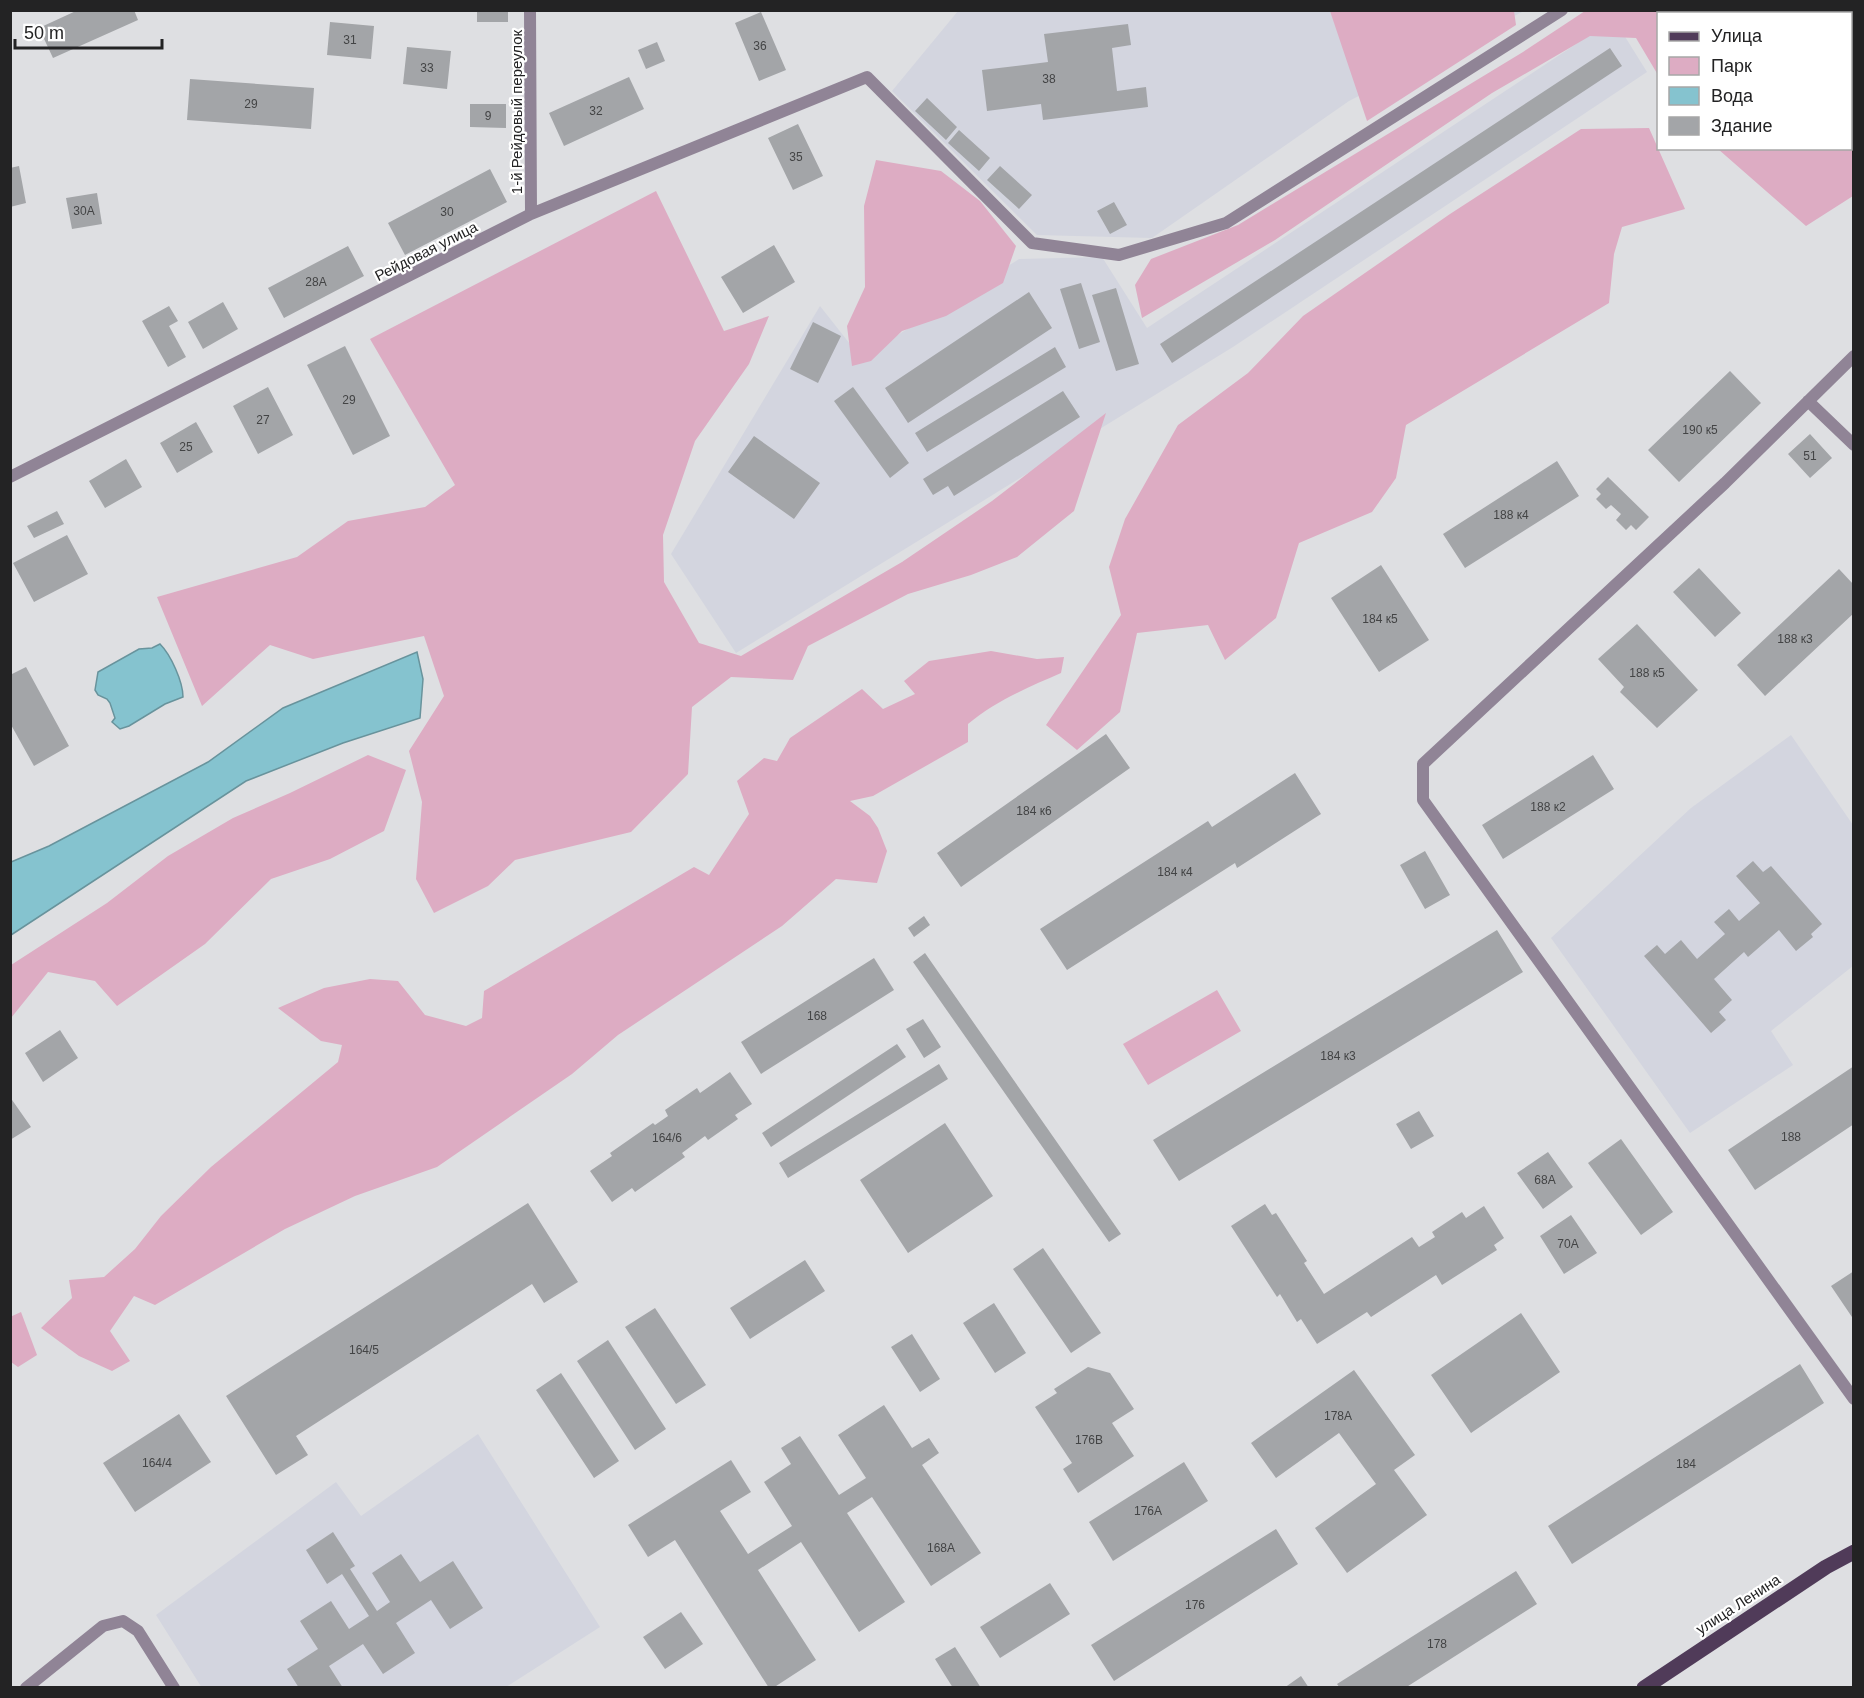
<svg xmlns="http://www.w3.org/2000/svg" width="1864" height="1698" viewBox="0 0 1864 1698" font-family="Arial,sans-serif">
  <style>
    .built { fill: #d3d5df }
    .green { fill: #ddacc3 }
    .water { fill: #85c3cf; stroke: #68939c; stroke-width: 1.5 }
    .building { fill: #a3a5a8 }
    .lines { fill: none; stroke-linecap: round; stroke-linejoin: round }
    .minor { stroke: #908496; stroke-width: 12 }
    .primary { stroke: #503b59; stroke-width: 15 }
    .labels { text-anchor: middle; dominant-baseline: central; stroke-width: 4.5; stroke-linejoin: round; paint-order: stroke }
    .number-label { font-size: 12px; fill: #434445 }
    .street-label { font-size: 15px; fill: #232324; stroke: #fff }
  </style>
  <rect width="100%" height="100%" fill="#dedfe2"/>
  <path class="built" d="M958,11h566l-175,90 -197,137 -115,-3 -145,-144z
    M1614,19l33,53 -414,275 -497,306 -65,-99 149,-248 41,52 158,-99 83,-2 45,71z
    M1791,735l62,90v141l-82,65 22,34 -103,68 -139,-195 140,-130z
    M478,1434l122,193 -94,60 -304,1 -46,-73 180,-133 25,34z"/>
  <path class="green" d="M1330,11h184l2,14 -149,96z
    M1585,11h268v36l-2,2 -1,-35h-192v61l-22,-37 -46,-2 -98,57 -217,147 -133,78 -7,-33 16,-26 87,-34 285,-173z
    M1851,61l3,5 -1,130 -47,30 -88,-77 132,-1z
    M1649,128l36,81 -63,18 -8,27 -5,49 -203,122 -10,53 -24,34 -73,31 -23,75 -51,42 -17,-35 -71,8 -17,79 -43,38 -31,-25 75,-110 -12,-48 16,-48 53,-94 70,-52 55,-57 147,-102 131,-85z
    M876,160l65,11 39,30 36,45 -13,37 -57,33 -44,15 -31,30 -19,5 -5,-40 18,-39 -1,-81z
    M656,191l68,140 45,-15 -20,48 -54,77 -32,94 1,47 35,61 42,13 161,-94 90,-61 114,-88 -32,98 -57,46 -46,18 -63,19 -100,52 -15,34 -62,-3 -39,30 -4,67 -57,58 -116,28 -27,26 -54,27 -18,-34 6,-77 -13,-51 35,-55 -20,-60 -111,23 -43,-14 -68,61 -45,-109 140,-40 51,-36 77,-14 30,-22 -85,-146z
    M991,651l46,8 27,-2 -3,16c-32,14 -66,28 -93,51v18l-95,54 -23,5 20,15 8,12 9,23 -10,32 -41,-4 -54,47 -164,109 -46,39 -135,93 -82,29 -70,33 -130,76 -21,-9 -24,35 20,30 -18,10 -33,-15 -38,-28 31,-30 -3,-18 35,-3 31,-28 26,-33 50,-49 127,-105 4,-17 -21,-4 -43,-33 46,-20 46,-9 28,2 27,34 41,11 16,-8 2,-27 210,-124 15,8 40,-61 -12,-33 27,-23 13,3 13,-23 72,-49 21,20 32,-15 -11,-13 25,-20z
    M368,755l38,15 -22,61 -54,28 -59,20 -66,65 -88,62 -22,-25 -47,-9 -37,46v-53l96,-62 61,-47 65,-38 57,-25z
    M1217,990l24,41 -93,54 -25,-41z
    M21,1312l16,43 -19,12 -7,-5 -1,-45z"/>
  <path class="water" d="M160,644c11,11 23,38 23,53l-18,7 -36,22 -9,3 -8,-7 3,-4 -5,-15 -3,-4 -9,-4 -3,-5 3,-18 41,-23 13,-1z
    M417,652l6,27 -3,39 -77,25 -97,38 -235,154v-73l38,-16 159,-84 75,-54z"/>
  <path class="building" d="M78,10h56l4,10 -85,38 -14,-30z
    M477,10h31v12h-31z
    M761,12l25,58 -27,11 -24,-58z
    M330,22l44,4 -3,33 -44,-4z
    M1128,24l3,21 -19,3 5,43 29,-4 2,20 -105,13 -2,-16 -54,7 -5,-41 66,-8 -4,-28z
    M657,42l8,19 -19,8 -8,-19z
    M407,47l44,4 -4,38 -44,-5z
    M1610,48l12,18 -450,297 -12,-19z
    M629,77l15,32 -80,37 -15,-33z
    M190,79l124,9 -3,41 -124,-9z
    M927,98l30,29 -11,13 -31,-29z
    M470,104h36v24l-36,-1z
    M798,124l25,52 -30,14 -25,-52z
    M959,130l31,28 -11,13 -31,-28z
    M19,166l7,37 -16,4v-39z
    M1000,166l32,29 -13,14 -32,-29z
    M490,169l17,33 -102,53 -17,-32z
    M97,193l5,31 -30,5 -6,-31z
    M1114,202l13,23 -17,9 -13,-23z
    M774,245l21,37 -52,31 -22,-36z
    M348,246l16,30 -80,42 -16,-30z
    M1081,283l19,59 -21,7 -19,-60z
    M1116,288l23,76 -23,7 -24,-76z
    M1029,292l23,36 -144,95 -23,-35z
    M223,302l15,27 -35,20 -15,-27z
    M169,306l9,15 -9,5 17,31 -18,10 -26,-46z
    M813,322l28,14 -23,47 -28,-14z
    M345,346l45,90 -37,19 -46,-90z
    M1055,347l11,20 -139,85 -12,-19z
    M1730,371l31,32 -82,79 -31,-32z
    M268,387l25,48 -35,19 -25,-48z
    M853,387l56,76 -19,15 -56,-77z
    M1063,391l17,26 -126,79 -6,-10 -15,9 -10,-16z
    M196,422l17,30 -36,21 -17,-30z
    M1810,434l22,24 -22,20 -22,-24z
    M754,436l66,47 -26,36 -66,-47z
    M126,459l16,28 -37,21 -16,-27z
    M1557,461l22,35 -114,72 -22,-34z
    M1608,477l41,40 -13,13 -5,-5 -5,5 -10,-10 5,-6 -10,-9 -5,4 -10,-10 5,-5 -5,-5z
    M57,511l7,13 -30,14 -7,-12z
    M67,535l21,39 -54,28 -21,-39z
    M1381,565l48,75 -50,32 -48,-74z
    M1699,568l42,45 -26,24 -42,-45z
    M1839,569l15,16v28l-89,83 -28,-31z
    M1637,624l61,66 -41,38 -37,-36 4,-5 -26,-28z
    M26,667l43,79 -35,20 -24,-43v-48z
    M1106,734l24,34 -169,119 -24,-34z
    M1593,755l21,34 -111,70 -21,-34z
    M1295,773l26,41 -84,54 -2,-5 -168,107 -27,-41 168,-108 4,6z
    M1425,851l25,44 -25,14 -25,-44z
    M1753,861l10,11 8,-6 51,58 -11,10 2,3 -17,14 -17,-21 -31,27 -4,-5 -30,27 18,21 -13,12 7,8 -15,13 -67,-77 13,-11 8,9 16,-14 16,19 28,-25 -11,-12 15,-13 10,12 21,-18 -24,-27z
    M924,916l6,9 -16,12 -6,-9z
    M1497,930l26,42 -344,209 -26,-41z
    M925,953l196,281 -12,8 -196,-280z
    M874,958l20,32 -133,84 -20,-32z
    M923,1019l18,28 -17,11 -18,-29z
    M60,1030l18,28 -35,24 -18,-29z
    M897,1044l9,13 -135,90 -9,-14z
    M939,1064l9,15 -160,99 -9,-15z
    M1854,1066v58l-99,66 -27,-40z
    M730,1072l22,32 -17,11 3,4 -30,21 -3,-4 -23,17 3,4 -50,35 -3,-4 -20,14 -22,-31 22,-15 -2,-3 43,-30 2,2 13,-9 -3,-6 32,-22 3,5z
    M10,1097l21,30 -21,13z
    M1419,1111l15,25 -23,13 -15,-25z
    M945,1123l48,73 -85,57 -48,-73z
    M1621,1139l52,73 -32,23 -53,-72z
    M1548,1152l25,35 -30,22 -26,-36z
    M528,1203l50,79 -34,21 -12,-19 -236,152 12,19 -32,20 -50,-79z
    M1265,1204l7,11 4,-2 31,48 -3,2 20,31 88,-57 7,10 16,-10 -3,-5 30,-20 4,6 18,-12 20,32 -10,7 3,5 -55,35 -6,-10 -65,42 -4,-5 -50,32 -16,-25 -4,3 -17,-28 -3,3 -46,-71z
    M1571,1215l26,38 -33,21 -24,-38z
    M1043,1248l58,85 -30,20 -58,-84z
    M805,1260l20,31 -75,48 -20,-31z
    M1854,1271v49l-23,-34z
    M994,1303l32,50 -31,20 -32,-50z
    M655,1308l51,77 -30,19 -51,-77z
    M1521,1313l39,59 -89,61 -40,-58z
    M912,1334l28,45 -20,13 -29,-45z
    M608,1340l58,89 -31,21 -58,-89z
    M1800,1364l24,39 -252,161 -24,-38z
    M1088,1367l22,6 24,36 -22,14 22,33 -56,37 -15,-24 9,-6 -37,-56 22,-14 -3,-4z
    M1354,1370l61,85 -21,15 33,45 -80,58 -32,-45 61,-44 -37,-51 -63,45 -25,-35z
    M561,1373l58,88 -25,17 -58,-88z
    M884,1405l28,43 17,-10 10,15 -17,12 59,88 -50,33 -59,-89 -25,16 58,89 -46,30 -58,-90 -43,28 58,90 -43,28h-4l-94,-148 -27,17 -20,-32 103,-65 20,32 -31,19 28,43 44,-28 -28,-44 27,-18 -10,-16 19,-12 39,59 27,-17 -28,-43z
    M179,1414l32,48 -76,50 -32,-49z
    M1184,1462l24,39 -95,60 -24,-39z
    M1276,1529l22,35 -184,117 -23,-36z
    M333,1532l22,34 -5,3 27,42 13,-9 -18,-29 29,-19 19,28 33,-21 30,47 -33,21 -19,-29 -35,23 19,30 -32,21 -20,-30 -34,22 14,22h-44l-12,-19 31,-20 -18,-28 31,-20 18,28 20,-13 -27,-42 -15,10 -21,-34z
    M1516,1571l21,33 -132,84h-65l-3,-4z
    M1050,1583l20,31 -70,44 -20,-31z
    M681,1612l22,32 -38,25 -22,-32z
    M955,1647l26,41h-28l-18,-29z
    M1301,1676l8,12h-25z"/>
  <g class="lines">
    <path class="minor" d="M530,10l1,204
      M1854,356l-129,127 -302,281v36l431,599
      M1808,401l46,44
      M10,477l521,-263 336,-137 165,166 87,12 107,-32 336,-213
      M26,1688l77,-62 20,-5 15,10 36,57"/>
    <path class="primary" d="M1644,1688l182,-121 28,-15"/>
  </g>
  <g class="labels">
    <g class="number-label">
      <text x="350" y="40">31</text>
      <text x="760" y="46">36</text>
      <text x="427" y="68">33</text>
      <text x="1049" y="79">38</text>
      <text x="251" y="104">29</text>
      <text x="596" y="111">32</text>
      <text x="488" y="116">9</text>
      <text x="796" y="157">35</text>
      <text x="84" y="211">30А</text>
      <text x="447" y="212">30</text>
      <text x="316" y="282">28А</text>
      <text x="349" y="400">29</text>
      <text x="263" y="420">27</text>
      <text x="1700" y="430">190 к5</text>
      <text x="186" y="447">25</text>
      <text x="1810" y="456">51</text>
      <text x="1511" y="515">188 к4</text>
      <text x="1380" y="619">184 к5</text>
      <text x="1795" y="639">188 к3</text>
      <text x="1647" y="673">188 к5</text>
      <text x="1548" y="807">188 к2</text>
      <text x="1034" y="811">184 к6</text>
      <text x="1175" y="872">184 к4</text>
      <text x="817" y="1016">168</text>
      <text x="1338" y="1056">184 к3</text>
      <text x="1791" y="1137">188</text>
      <text x="667" y="1138">164/6</text>
      <text x="1545" y="1180">68А</text>
      <text x="1568" y="1244">70А</text>
      <text x="364" y="1350">164/5</text>
      <text x="1338" y="1416">178А</text>
      <text x="1089" y="1440">176В</text>
      <text x="157" y="1463">164/4</text>
      <text x="1686" y="1464">184</text>
      <text x="1148" y="1511">176А</text>
      <text x="941" y="1548">168А</text>
      <text x="1195" y="1605">176</text>
      <text x="1437" y="1644">178</text>
    </g>
    <g class="street-label">
      <text transform="translate(516 112) rotate(-90)">1-й Рейдовый переулок</text>
      <text transform="translate(426 251) rotate(-27)">Рейдовая улица</text>
      <text transform="translate(1738 1604) rotate(-33)">улица Ленина</text>
    </g>
  </g>
  <rect width="1864" height="1698" fill="none" stroke="#232324" stroke-width="24"/>
  <rect x="1657" y="12" width="195" height="138" fill="#ffffff" stroke="#a7a7a7" stroke-width="1.5"/>
  <rect x="1669" y="32" width="30" height="9" fill="#503b59" stroke="#a7a7a7" stroke-width="1.5"/>
  <text x="1711" y="42" font-size="18" fill="#232324">Улица</text>
  <rect x="1669" y="57" width="30" height="18" fill="#ddacc3" stroke="#a7a7a7" stroke-width="1.5"/>
  <text x="1711" y="72" font-size="18" fill="#232324">Парк</text>
  <rect x="1669" y="87" width="30" height="18" fill="#85c3cf" stroke="#a7a7a7" stroke-width="1.5"/>
  <text x="1711" y="102" font-size="18" fill="#232324">Вода</text>
  <rect x="1669" y="117" width="30" height="18" fill="#a3a5a8" stroke="#a7a7a7" stroke-width="1.5"/>
  <text x="1711" y="132" font-size="18" fill="#232324">Здание</text>
  <path d="M15 39v9h147v-9" fill="none" stroke="#232324" stroke-width="3"/>
  <text x="24" y="39" font-size="18" fill="#232324" stroke="#ffffff" stroke-width="4.5" paint-order="stroke">50 m</text>
</svg>
